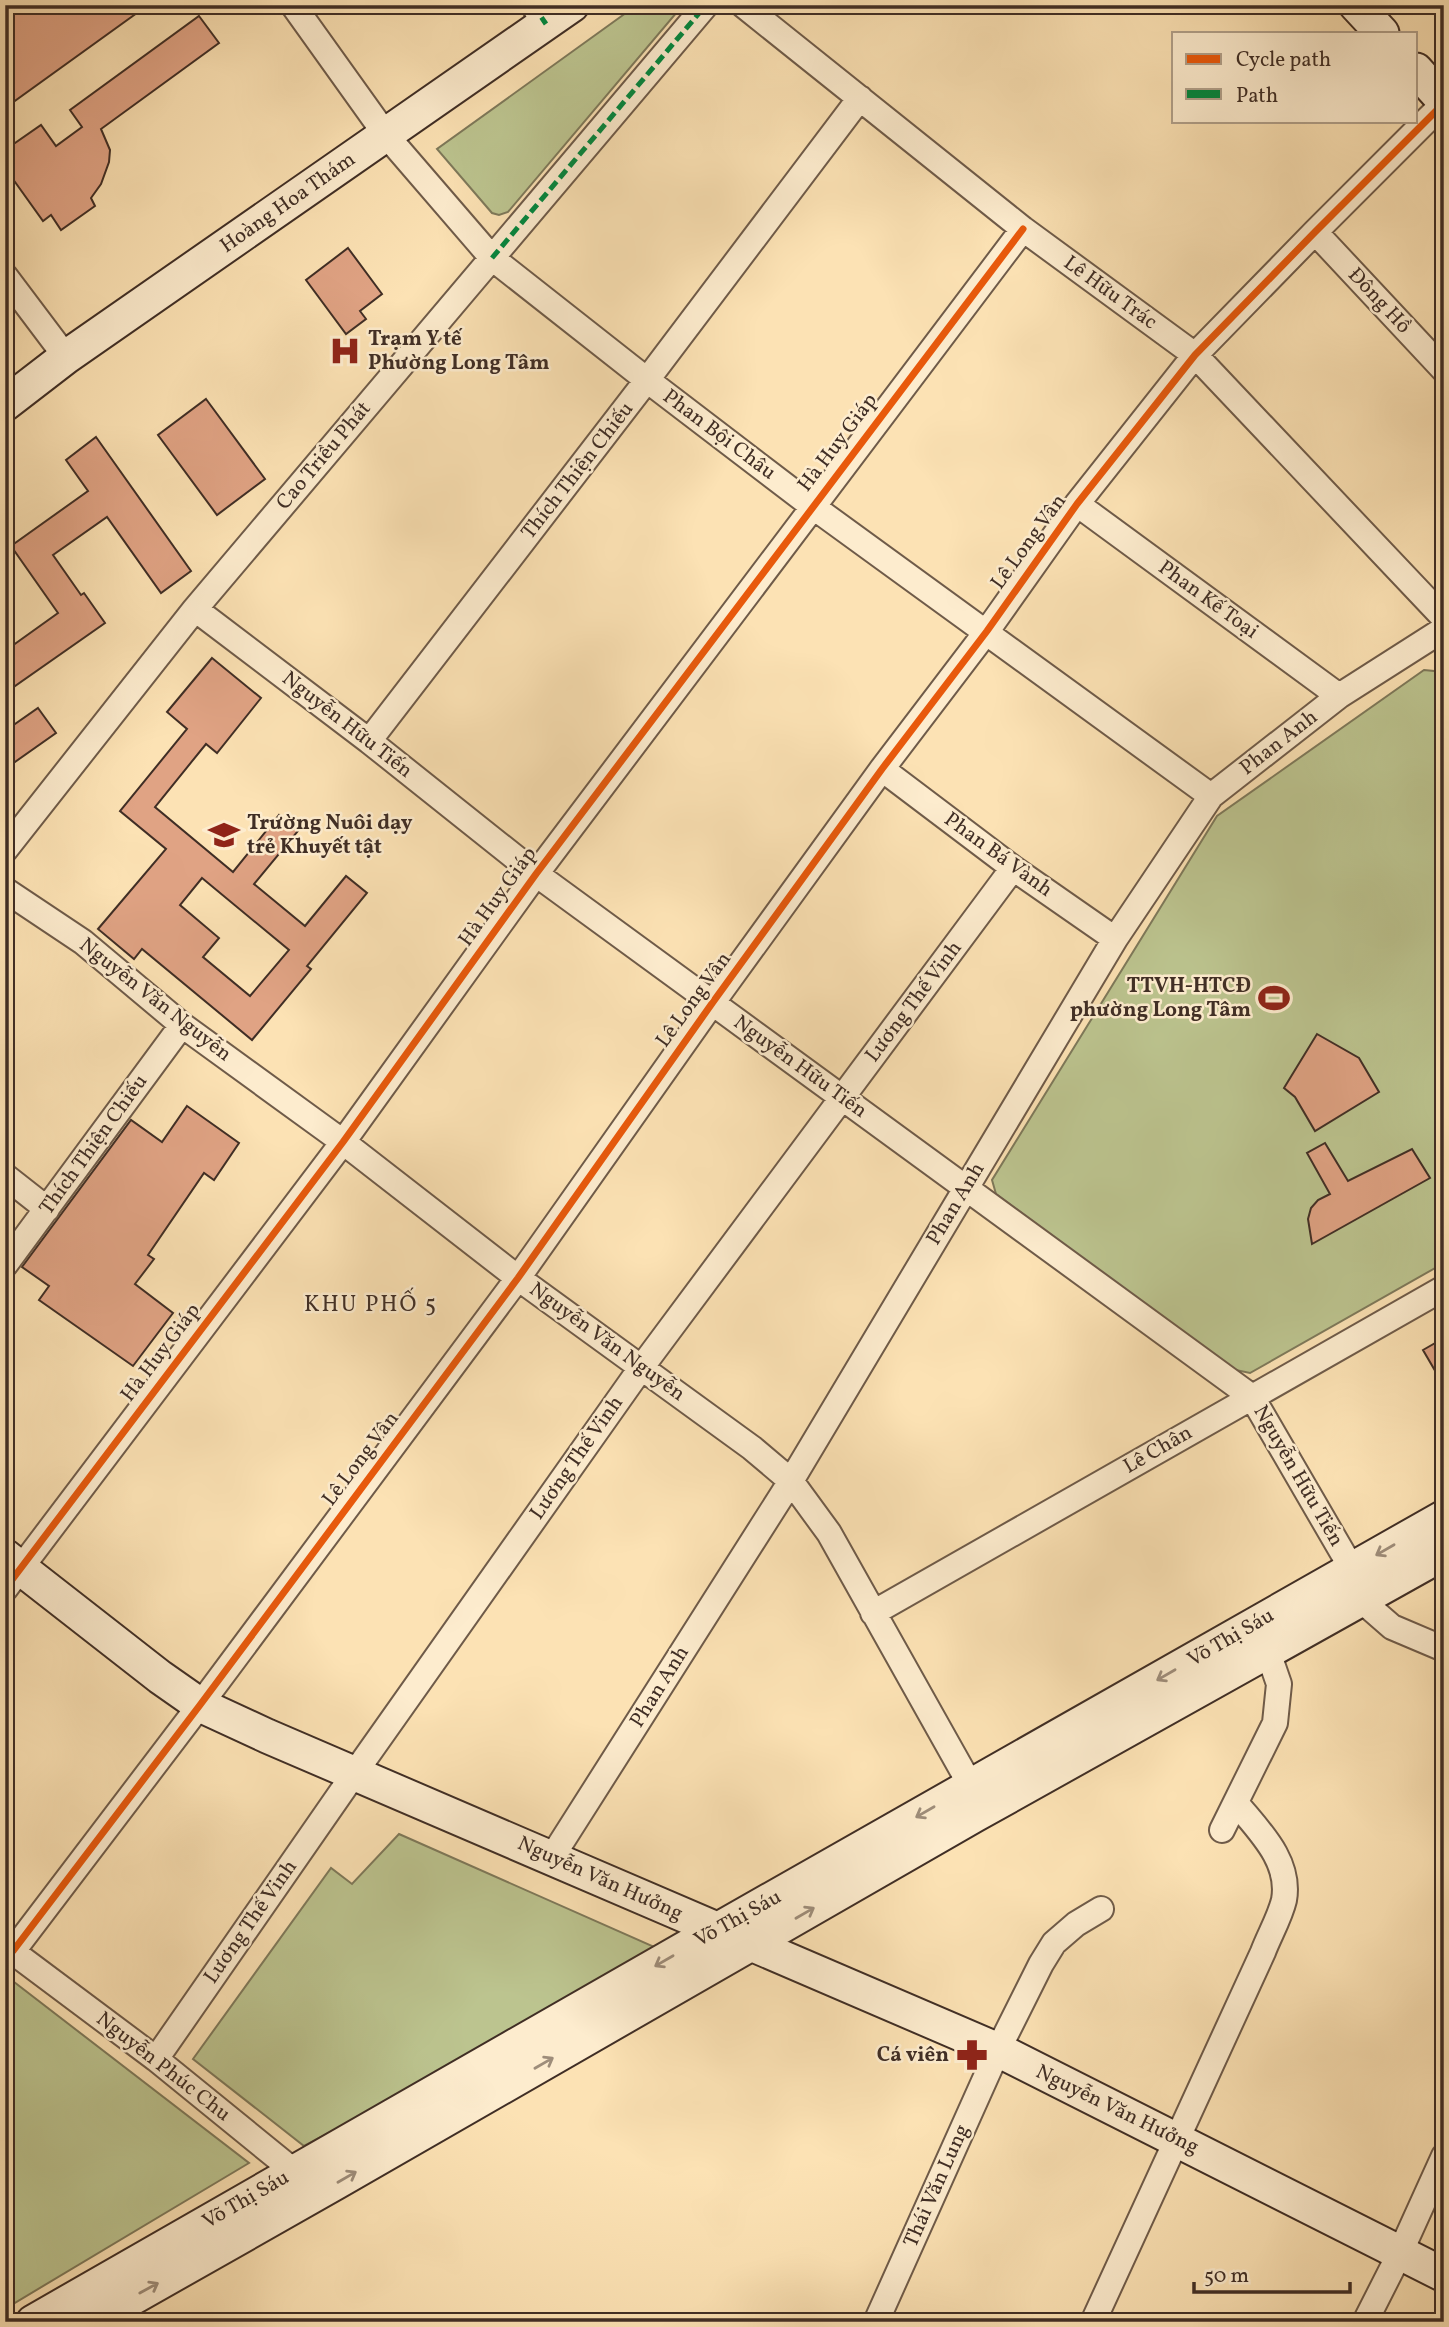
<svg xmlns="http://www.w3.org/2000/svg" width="1449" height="2327" viewBox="0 0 1449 2327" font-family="Vollkorn,serif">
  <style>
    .green { fill: #bcc48f; stroke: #7e795a; stroke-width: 2 }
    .building { fill: #e0a384; stroke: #402e25; stroke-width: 2; fill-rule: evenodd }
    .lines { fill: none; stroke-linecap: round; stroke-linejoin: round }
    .street-casing { stroke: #6f5b49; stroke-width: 28 }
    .secondary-casing { stroke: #402e25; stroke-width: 37 }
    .street { stroke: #fdecce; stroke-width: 24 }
    .secondary { stroke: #fdecce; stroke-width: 33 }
    .quiet { stroke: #00873e; stroke-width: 5; stroke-dasharray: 10 5; stroke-linecap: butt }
    .cycleway-casing { stroke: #fdecce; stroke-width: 11 }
    .cycleway { stroke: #e8590c; stroke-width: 7 }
    .oneway { stroke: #9e8d7a }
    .labels { text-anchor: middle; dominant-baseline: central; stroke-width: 5; stroke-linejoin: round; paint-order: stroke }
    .street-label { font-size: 21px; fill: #402e25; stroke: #fdecce }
    .poi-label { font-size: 21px; font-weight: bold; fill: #402e25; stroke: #fdecce; text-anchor: start }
    .neighbourhood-label { font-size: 23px; letter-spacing: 2px; fill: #402e25; stroke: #fdecce }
  </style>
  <rect width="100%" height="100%" fill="#fce2b4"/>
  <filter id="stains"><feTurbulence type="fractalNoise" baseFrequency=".00286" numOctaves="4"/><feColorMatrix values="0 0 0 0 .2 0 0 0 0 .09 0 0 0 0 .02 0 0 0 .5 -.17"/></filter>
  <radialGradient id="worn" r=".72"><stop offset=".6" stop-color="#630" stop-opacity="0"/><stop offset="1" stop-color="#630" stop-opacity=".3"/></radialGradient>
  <path class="green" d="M637,5h46l-175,207 -9,3 -7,-2 -55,-64z
    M1424,670l20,2v591l-194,110 -19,-4 -235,-175 -4,-14 225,-364z
    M399,1834l269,119 -364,193 -111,-87 138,-191 21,16z
    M5,1975l244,188 -236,141 -8,-5z"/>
  <path class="building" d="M5,5h143l-143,103z
    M199,16l20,27 -118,86 9,21 -1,12 -8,22 -10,14 4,8 -34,24 -10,-15 -8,6 -38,-53v-18l36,-25 15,21 26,-19 -12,-17z
    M348,248l34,46 -22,17 6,8 -20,15 -40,-54z
    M206,399l59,80 -48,36 -59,-80z
    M96,437l95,134 -30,22 -54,-76 -54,38 28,40 3,-2 21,30 -100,70v-42l53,-38 -47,-67 77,-55 -22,-31z
    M212,658l49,40 -44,55 -11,-9 -51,63 78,65 46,-57 19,16 -44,53 51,42 41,-50 21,17 -60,73 4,3 -59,71 -110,-91 -8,10 -36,-30 68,-80 -46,-38 67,-82 -20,-17zM202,878l87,72 -39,46 -47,-39 16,-19 -39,-33z
    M38,708l18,25 -51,36v-38z
    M1317,1034l42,24 20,34 -64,39 -20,-34 -11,-9z
    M187,1106l52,37 -25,37 -10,-7 -56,82 6,4 -19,25 38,29 -40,53 -94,-66 10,-14 -27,-19 109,-147 31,22z
    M1325,1143l23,38 64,-32 18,29 -118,66 -4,-25 3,-11 7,-8 12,-6 -23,-41z
    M1444,1338v48l-21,-36z"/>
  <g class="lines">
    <defs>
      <path id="street" d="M293,5l93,130 106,123 155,122 165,126 399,290
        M533,5l13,19
        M743,5l280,224 172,126 249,263
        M1315,232l129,138
        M5,276l61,81
        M1077,504l262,192
        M195,609l174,132 167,133 716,523 100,172
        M369,741l278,-361 213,-282
        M882,769l131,99 102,71
        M5,850l190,-241 511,-604
        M5,890l78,52 99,83 161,117 175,136 234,170 39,33 38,52 142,253
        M5,1176l42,33
        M5,1265l177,-240
        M5,1589l338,-447 193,-268 487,-645
        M1361,1600l31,27 52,22
        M873,1613l571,-325
        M1222,1830l53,-107 4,-39 -11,-32
        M552,1857l239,-376 324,-542 96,-143 128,-100 105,-67
        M5,1946l151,113 139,113 7,13
        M13,1951l187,-246 318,-427 195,-276 169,-233 105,-138 90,-127 118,-149 120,-123 129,-129
        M156,2059l198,-285 287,-406 372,-500
        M876,2322l122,-272 43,-86 13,-21 22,-19 25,-15
        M1093,2322l170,-370c6,-16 17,-35 21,-52 7,-39 -25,-69 -47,-96
        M1365,2322l35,-69 44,-97"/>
      <path id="secondary" d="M1356,5l26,28
        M1416,70l28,31
        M5,404l61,-47 506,-352
        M5,1556l155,121 40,28 67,31 731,314 446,225
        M33,2322l684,-392 727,-413
        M90,2322l247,-140 638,-367 469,-262"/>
    </defs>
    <use href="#street" class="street-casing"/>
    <use href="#secondary" class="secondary-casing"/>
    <use href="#street" class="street"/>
    <use href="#secondary" class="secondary"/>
    <path class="quiet" d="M533,5l13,19
      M492,258l214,-253"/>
    <defs>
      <path id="cycleway" d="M5,1589l338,-447 193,-268 487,-645
        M13,1951l187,-246 318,-427 195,-276 169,-233 105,-138 90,-127 118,-149 120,-123 129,-129"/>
    </defs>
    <use href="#cycleway" class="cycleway-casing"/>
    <use href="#cycleway" class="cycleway"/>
  </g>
  <defs><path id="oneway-shaft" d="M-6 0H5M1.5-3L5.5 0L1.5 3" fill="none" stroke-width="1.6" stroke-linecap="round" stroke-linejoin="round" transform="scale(1.75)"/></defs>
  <g class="oneway">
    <use href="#oneway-shaft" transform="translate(1385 1550) rotate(150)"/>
    <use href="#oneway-shaft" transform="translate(1166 1675) rotate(150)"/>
    <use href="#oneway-shaft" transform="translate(925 1812) rotate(150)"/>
    <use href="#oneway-shaft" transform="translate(805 1913) rotate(-30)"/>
    <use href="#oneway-shaft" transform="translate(664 1961) rotate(150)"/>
    <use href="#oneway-shaft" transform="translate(544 2063) rotate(-30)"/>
    <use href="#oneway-shaft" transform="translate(347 2177) rotate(-30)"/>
    <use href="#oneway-shaft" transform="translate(149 2288) rotate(-29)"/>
  </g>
  <defs>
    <symbol id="hospital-bare" viewBox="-9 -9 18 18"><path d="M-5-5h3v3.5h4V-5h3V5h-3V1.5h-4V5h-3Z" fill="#8f2418" stroke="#fdecce" stroke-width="2.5" paint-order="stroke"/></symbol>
    <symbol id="school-bare" viewBox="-9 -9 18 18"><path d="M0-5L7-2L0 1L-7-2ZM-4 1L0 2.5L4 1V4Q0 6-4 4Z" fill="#8f2418" stroke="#fdecce" stroke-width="2.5" paint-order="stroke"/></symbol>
    <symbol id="stadium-bare" viewBox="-9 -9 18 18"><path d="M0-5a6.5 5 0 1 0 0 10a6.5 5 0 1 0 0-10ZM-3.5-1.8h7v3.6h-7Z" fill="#8f2418" stroke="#fdecce" stroke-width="2.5" paint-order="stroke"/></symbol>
    <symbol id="pharmacy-bare" viewBox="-9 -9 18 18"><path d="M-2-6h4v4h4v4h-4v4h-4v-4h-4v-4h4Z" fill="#8f2418" stroke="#fdecce" stroke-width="2.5" paint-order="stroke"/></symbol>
  </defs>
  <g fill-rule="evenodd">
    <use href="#hospital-bare" x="323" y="329" width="44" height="44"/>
    <use href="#school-bare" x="202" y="813" width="44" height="44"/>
    <use href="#stadium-bare" x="1252" y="976" width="44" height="44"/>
    <use href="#pharmacy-bare" x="950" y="2033" width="44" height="44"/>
  </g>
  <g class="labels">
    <g class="street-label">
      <text transform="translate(288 203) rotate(-35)">Hoàng Hoa Thám</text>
      <text transform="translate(1110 293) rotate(36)">Lê Hữu Trác</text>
      <text transform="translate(1379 301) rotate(47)">Đông Hồ</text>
      <text transform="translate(719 435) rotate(37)">Phan Bội Châu</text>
      <text transform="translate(838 443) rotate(-53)">Hà Huy Giáp</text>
      <text transform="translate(324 456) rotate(-50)">Cao Triều Phát</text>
      <text transform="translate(578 471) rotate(-52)">Thích Thiện Chiếu</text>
      <text transform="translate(1029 542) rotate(-54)">Lê Long Vân</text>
      <text transform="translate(1208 600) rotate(36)">Phan Kế Toại</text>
      <text transform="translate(347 725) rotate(38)">Nguyễn Hữu Tiến</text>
      <text transform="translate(1279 743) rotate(-38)">Phan Anh</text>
      <text transform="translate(998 855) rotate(36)">Phan Bá Vành</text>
      <text transform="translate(498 897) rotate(-54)">Hà Huy Giáp</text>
      <text transform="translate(155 1000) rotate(38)">Nguyễn Văn Nguyễn</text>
      <text transform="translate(694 1000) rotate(-54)">Lê Long Vân</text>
      <text transform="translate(914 1002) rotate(-53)">Lương Thế Vinh</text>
      <text transform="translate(800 1067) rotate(36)">Nguyễn Hữu Tiến</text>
      <text transform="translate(94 1145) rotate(-54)">Thích Thiện Chiếu</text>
      <text transform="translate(956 1204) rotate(-59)">Phan Anh</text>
      <text transform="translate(607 1342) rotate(36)">Nguyễn Văn Nguyễn</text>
      <text transform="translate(161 1353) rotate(-53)">Hà Huy Giáp</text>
      <text transform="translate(1158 1450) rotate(-30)">Lê Chân</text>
      <text transform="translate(577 1458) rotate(-55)">Lương Thế Vinh</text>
      <text transform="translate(361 1459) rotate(-53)">Lê Long Vân</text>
      <text transform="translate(1298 1476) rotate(60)">Nguyễn Hữu Tiến</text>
      <text transform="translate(1231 1638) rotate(-30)">Võ Thị Sáu</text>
      <text transform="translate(660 1687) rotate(-58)">Phan Anh</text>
      <text transform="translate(600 1879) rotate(24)">Nguyễn Văn Hưởng</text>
      <text transform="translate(738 1919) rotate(-29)">Võ Thị Sáu</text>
      <text transform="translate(251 1922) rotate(-55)">Lương Thế Vinh</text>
      <text transform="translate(163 2067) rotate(38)">Nguyễn Phúc Chu</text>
      <text transform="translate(1117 2110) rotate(26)">Nguyễn Văn Hưởng</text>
      <text transform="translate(937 2186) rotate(-66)">Thái Văn Lung</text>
      <text transform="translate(246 2200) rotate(-30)">Võ Thị Sáu</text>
    </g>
    <g class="poi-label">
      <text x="368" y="339">Trạm Y tế<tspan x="368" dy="24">Phường Long Tâm</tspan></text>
      <text x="247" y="823">Trường Nuôi dạy<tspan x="247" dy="24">trẻ Khuyết tật</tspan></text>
      <text x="1251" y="986" text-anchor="end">TTVH-HTCĐ<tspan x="1251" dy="24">phường Long Tâm</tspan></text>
      <text x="949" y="2055" text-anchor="end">Cá viên</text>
    </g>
    <g class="neighbourhood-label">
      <text x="371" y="1305">KHU PHỐ 5</text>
    </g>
  </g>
  <rect width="1449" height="2327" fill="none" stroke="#fce2b4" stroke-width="28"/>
  <rect x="7" y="7" width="1435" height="2313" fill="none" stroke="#402e25" stroke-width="3.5"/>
  <rect x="14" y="14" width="1421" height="2299" fill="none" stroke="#402e25" stroke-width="2"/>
  <rect x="1172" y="32" width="245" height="91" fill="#fdecce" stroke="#b1a08a" stroke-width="2"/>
  <rect x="1186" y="54" width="35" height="10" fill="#e8590c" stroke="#b1a08a" stroke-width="2"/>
  <text x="1236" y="66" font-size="21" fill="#402e25">Cycle path</text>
  <rect x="1186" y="89" width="35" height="10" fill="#00873e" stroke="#b1a08a" stroke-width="2"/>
  <text x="1236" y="102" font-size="21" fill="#402e25">Path</text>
  <path d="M1194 2282v10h156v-10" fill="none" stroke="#402e25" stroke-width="3.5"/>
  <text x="1204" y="2282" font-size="21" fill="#402e25" stroke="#fdecce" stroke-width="5" paint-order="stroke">50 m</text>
  <rect width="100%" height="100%" filter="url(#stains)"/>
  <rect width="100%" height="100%" fill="url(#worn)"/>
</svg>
